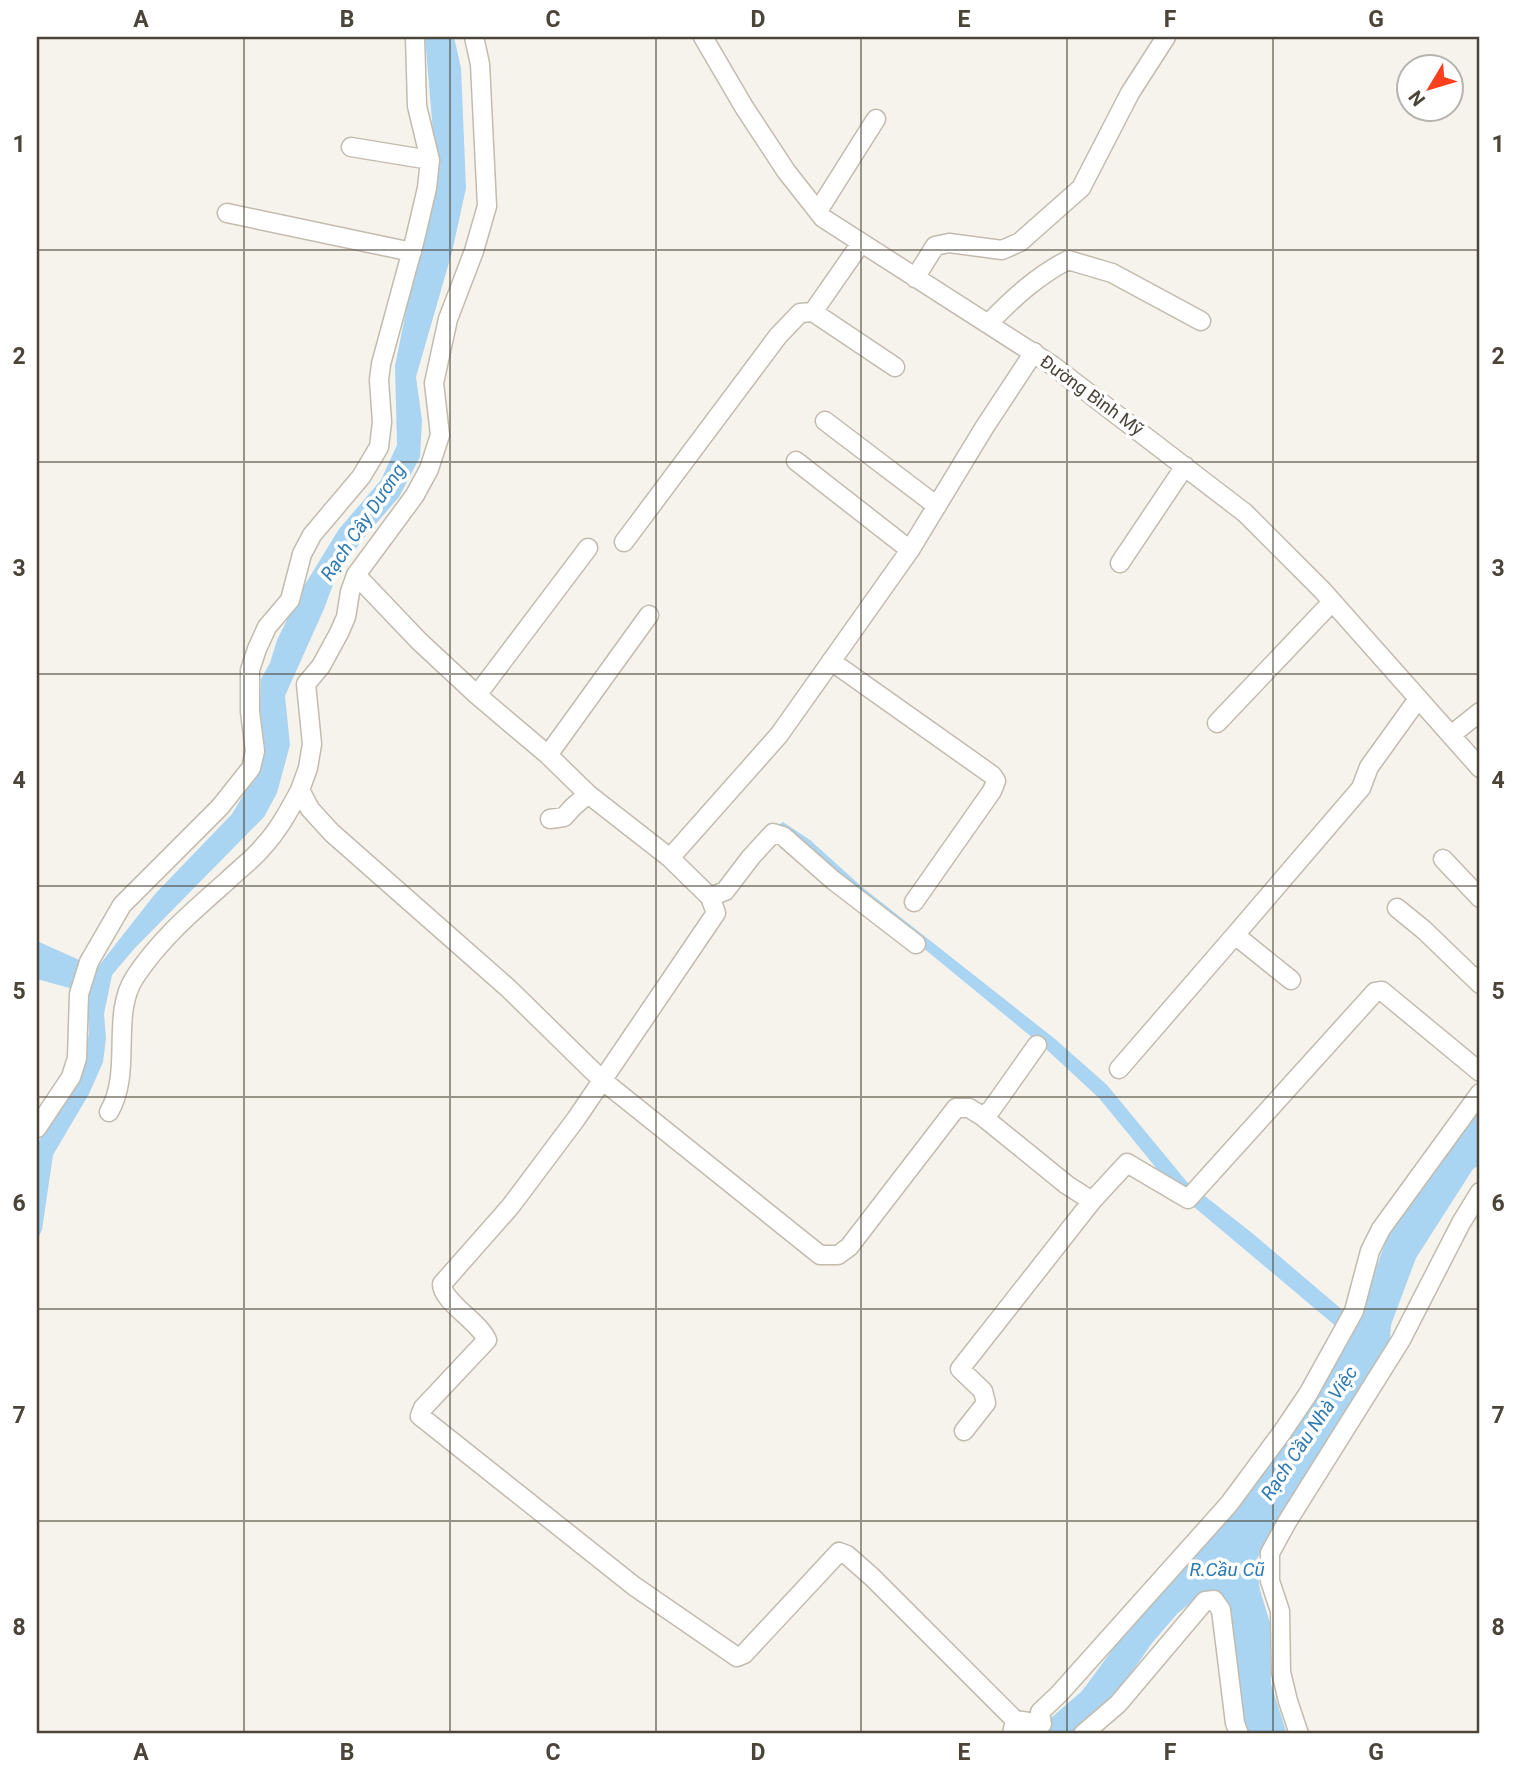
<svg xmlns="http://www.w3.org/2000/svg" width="1517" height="1771" viewBox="0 0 1517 1771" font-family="Roboto,sans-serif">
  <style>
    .water { fill: #a9d4f2 }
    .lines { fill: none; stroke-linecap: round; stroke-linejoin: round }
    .minor-casing { stroke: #c2bbae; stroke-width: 21 }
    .minor { stroke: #fff; stroke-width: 18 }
    .grid { fill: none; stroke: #4b4439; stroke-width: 2; stroke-opacity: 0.55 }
    .labels { text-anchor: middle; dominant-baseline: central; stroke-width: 7; stroke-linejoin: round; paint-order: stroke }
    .street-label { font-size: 18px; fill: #4b4439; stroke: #fff }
    .water-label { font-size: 19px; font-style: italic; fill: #2e7ab2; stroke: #fff }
    .neatline { fill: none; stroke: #4b4439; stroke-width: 2.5 }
    .grid-label { font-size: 23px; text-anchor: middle; font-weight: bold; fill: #4b4439 }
  </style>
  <rect width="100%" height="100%" fill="#f6f3ec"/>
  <path class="water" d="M425,37h29l7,31 5,120 -14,64 -36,125 6,43 -2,37 -21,40 -37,43 -27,39 -11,30 -39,87 5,49 -13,48 -13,24 -130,132 -22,26 -8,39 2,24 -3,24 -14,32 -36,61 -11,75 -5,10v-94l10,-22 33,-52 9,-38 -2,-41 -50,-14v-38l60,27 58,-74 77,-80 13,-22 13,-16 7,-24 -5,-44 1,-29 9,-16 7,-23 27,-54 35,-57 42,-49 16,-35 -2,-79 18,-90 24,-96z
    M783,822l27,18 52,47 193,152 52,46 80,97 65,51 94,80h14l27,-75 60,-87 33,-42v56l-7,4 -57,89 -25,67 -1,14 -4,7 -111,178 -19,37 4,29 10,33 1,61 16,50h-45l-16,-124 -29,-13 -20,17 -25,29 -38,55 -37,36h-39l14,-17 30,-26 42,-57 78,-85 46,-58 72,-100 23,-42 1,-16 -169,-142 -76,-93 -54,-50 -269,-221z"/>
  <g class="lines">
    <defs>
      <path id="minor" d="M474,37l6,27 7,142 -13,45 -26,68 -14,64 6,52 -11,34 -14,26 -59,80 -6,17 -4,25 -7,16 -18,33 -15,18 6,60 -4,24 -8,22 10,19 22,24 176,155 94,92 218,175h18l11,-8 107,-139h13l13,8 9,-6 46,-65
        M703,37l41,70 42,64 37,47 229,147 193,148 77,77 158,178
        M351,147l79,13
        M818,211l58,-92
        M227,213l185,39
        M915,278l20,-32 14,-3 53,7 18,-8 61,-54 49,-95 36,-56
        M813,312l48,-69
        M989,323c24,-25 48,-47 79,-63l44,13 89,48
        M825,421l112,85
        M796,461l114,89
        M624,542l154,-206 22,-23 13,-1 82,55
        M1120,563l65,-97
        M356,575l63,66 58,54 71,60 40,39 82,64 40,39 6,16 -140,206 -66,88 -68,77c0,18 37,37 45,56l-64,68 -3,8 214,170 103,71 7,-3 95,-102 8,3 25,22 143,143
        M831,661l161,114 4,6 -4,10 -78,111
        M477,695l111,-147
        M1217,723l115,-121
        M1451,735l29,-23
        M548,755l101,-140
        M550,819l14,-2 9,-10 15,-13
        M670,858l109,-123 131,-185 74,-122 50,-76
        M1443,859l37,39
        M710,897l15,-6 26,-34 22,-24 10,3 50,44 83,64
        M1397,908l27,22 56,54
        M1235,935l126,-147 8,-21 49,-68
        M1119,1069l116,-134 56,45
        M109,1112c24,-41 1,-97 26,-135 25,-38 58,-66 92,-96 11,-11 25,-21 35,-33 16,-17 27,-37 38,-58
        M982,1116l85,69 25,16 35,-38 61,36 187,-207 7,-1 98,81
        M37,1128l34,-51 6,-19 2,-64 10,-32 33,-57 98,-98 31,-39 4,-17 -5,-39v-42l7,-21 10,-22 23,-27 12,-46 10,-19 49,-58 18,-30 3,-25 -3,-42 2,-16 34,-125 12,-51 3,-28 -13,-54 -2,-69
        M964,1431l22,-28 -3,-12 -23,-22 132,-168
        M1012,1734l3,-14 27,4 -2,-12 19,-18 170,-190 54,-73 25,-37 46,-83 16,-60 11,-22 99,-136
        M1083,1734l35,-30 87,-103 9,-1 7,10 14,113 4,11
        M1299,1734l-11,-33 -7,-29 -1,-61 -10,-30v-28l17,-31 114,-182 60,-117 19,-31"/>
    </defs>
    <use href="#minor" class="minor-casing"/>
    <use href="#minor" class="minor"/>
  </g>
  <path class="grid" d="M244,37v1697M450,37v1697M656,37v1697M861,37v1697M1067,37v1697M1273,37v1697M37,250h1443M37,462h1443M37,674h1443M37,886h1443M37,1097h1443M37,1309h1443M37,1521h1443"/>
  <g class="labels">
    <g class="street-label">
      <text transform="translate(1092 395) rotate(36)">Đường Bình Mỹ</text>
    </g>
    <g class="water-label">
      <text transform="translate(363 522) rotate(-56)">Rạch Cây Dương</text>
      <text transform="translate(1309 1433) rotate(-56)">Rạch Cầu Nhà Việc</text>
      <text x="1227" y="1569">R.Cầu Cũ</text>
    </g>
  </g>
  <rect width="1517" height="1771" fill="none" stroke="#ffffff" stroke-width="77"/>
  <g transform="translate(1430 88) rotate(232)"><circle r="33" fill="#ffffff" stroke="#b7b4b0" stroke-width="2"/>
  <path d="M0-5L12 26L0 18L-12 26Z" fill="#fc3f1d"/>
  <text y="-10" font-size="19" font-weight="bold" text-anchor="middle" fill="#4b4439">N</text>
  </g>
  <rect x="38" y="38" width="1440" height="1694" class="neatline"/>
  <g class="grid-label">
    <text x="141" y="27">A</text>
    <text x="347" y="27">B</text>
    <text x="553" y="27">C</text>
    <text x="758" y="27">D</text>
    <text x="964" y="27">E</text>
    <text x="1170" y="27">F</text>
    <text x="1376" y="27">G</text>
    <text x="19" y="152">1</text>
    <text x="1498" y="152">1</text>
    <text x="19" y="364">2</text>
    <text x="1498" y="364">2</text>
    <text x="19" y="576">3</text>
    <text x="1498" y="576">3</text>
    <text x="19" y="788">4</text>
    <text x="1498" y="788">4</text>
    <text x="19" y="999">5</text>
    <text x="1498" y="999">5</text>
    <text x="19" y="1211">6</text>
    <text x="1498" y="1211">6</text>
    <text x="19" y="1423">7</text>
    <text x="1498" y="1423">7</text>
    <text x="19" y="1635">8</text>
    <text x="1498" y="1635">8</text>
    <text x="141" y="1760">A</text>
    <text x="347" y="1760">B</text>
    <text x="553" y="1760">C</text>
    <text x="758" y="1760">D</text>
    <text x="964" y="1760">E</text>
    <text x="1170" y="1760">F</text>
    <text x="1376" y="1760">G</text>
  </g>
</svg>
